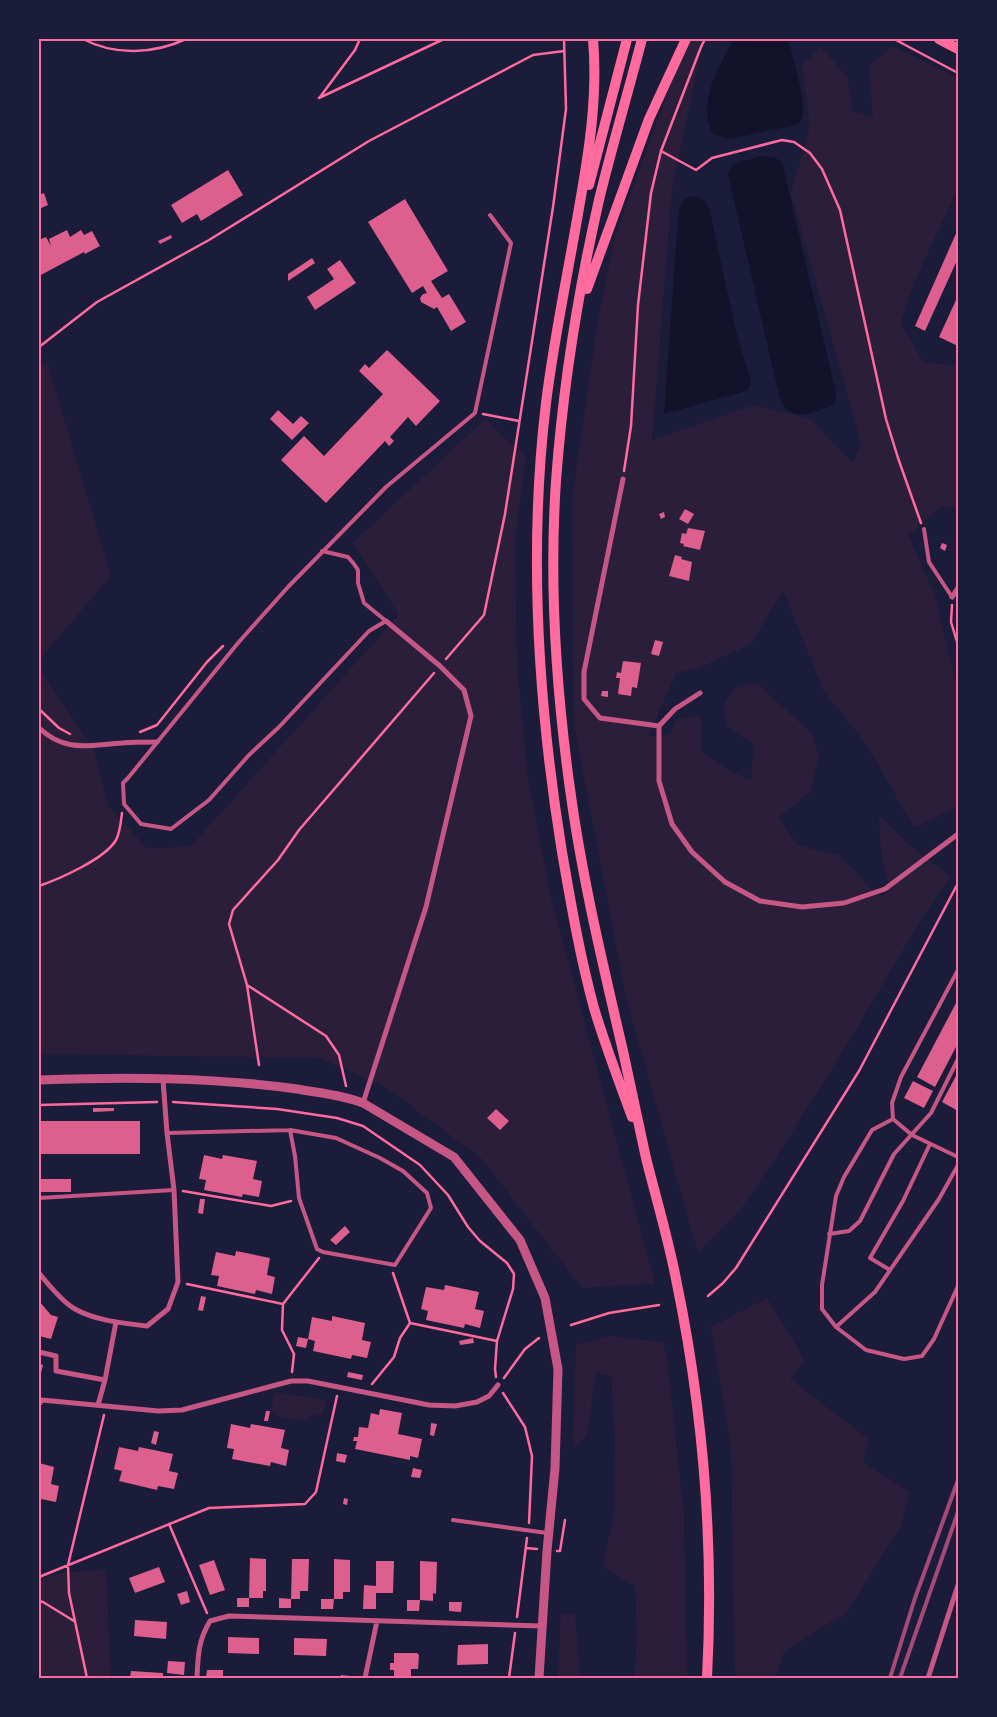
<svg xmlns="http://www.w3.org/2000/svg" width="997" height="1717" viewBox="0 0 997 1717" font-family="'DM Sans',sans-serif">
  <style>
    .green { fill: #2a1e3b }
    .water { fill: #12122b }
    .building { fill: #dd5f8e }
    .lines { fill: none; stroke-linecap: round; stroke-linejoin: round }
    .path { stroke: #ff6b9d; stroke-width: 2.5 }
    .service { stroke: #c65784; stroke-width: 4 }
    .minor { stroke: #c65784; stroke-width: 5 }
    .tertiary { stroke: #c65784; stroke-width: 9 }
    .secondary { stroke: #ff6b9d; stroke-width: 10 }
    .rail { stroke: #a44b75; stroke-width: 4 }
    .neatline { fill: none; stroke: #ff6b9d; stroke-width: 2 }
  </style>
  <rect width="100%" height="100%" fill="#1b1b3a"/>
  <path class="green" d="M692,39h13l-2,2 -31,148 -20,251 102,-35 58,15 41,43 8,-20 -70,-250 19,-66 -8,-61 19,-19 27,31 4,33 21,7 -4,-52 23,-20 66,32v110l-44,95 -13,40 22,39 35,4v140l-18,2 -32,27 27,61 23,95v107l-2,9 -42,21 -47,-83 -43,-53 -41,-102 -32,54 -52,24 -23,5 -28,64 22,-3 7,-15 24,-3v36l29,19 21,9 3,-36 -27,-19 -4,-19 11,-17 22,-7 56,52 7,22 -9,36 -31,25 18,28 44,11 38,41 11,-7 -9,-37 -2,-38 32,31 40,31 -32,46 -68,115 -61,98 -51,76 -41,41 -72,-255 -52,-274 -2,-224 25,-173 18,-91 60,-163z
    M47,362l64,214 -72,84v-296z
    M485,419l41,38 -11,82 2,124 10,109 23,122 105,390 -73,4 -101,-130 -94,-70 -67,-30 -281,-4v-386l55,82 14,56 40,43 43,-3 208,-231 -46,-72z
    M767,1298l38,62 -15,19 79,60 -6,24 47,29 -10,36 -54,85 -62,38 -9,27h-40l-4,-229 -20,-122z
    M609,1336l53,6 5,15 17,158 3,163h-53l3,-41 -2,-51 -32,-19 11,-55 1,-73 -4,-64 -15,-1 -9,61 -14,13 3,-103z
    M275,1392c18,4 34,4 51,9l-4,14 -10,-1 -6,8 -32,-7 -3,-4z
    M106,1569l5,109h-72v-97l20,-8z
    M575,1613l5,65h-22l3,-63z"/>
  <path class="water" d="M734,39h52l4,7c3,15 19,62 11,74 -1,2 -4,3 -5,5l-67,14 -16,-5c-17,-31 7,-69 21,-95z
    M761,156l13,1 8,5 54,231 -1,10c-12,7 -36,18 -49,6 -4,-5 -6,-12 -8,-18l-50,-217 4,-9z
    M694,196l10,4 5,8 27,123 15,51 -1,5 -4,4 -82,23 14,-195c2,-13 2,-20 16,-23z"/>
  <path class="building" d="M228,170l15,25 -42,26 -4,-7 -15,9 -11,-18z
    M44,193l4,12 -9,4v-14z
    M405,199l43,72 -17,10 11,17 7,-4 17,28 -15,9 -14,-24 -3,2 -13,-7 -1,-4 3,-4 4,-1 -4,-7 -11,7 -44,-71z
    M958,229v29l-33,73 -10,-5z
    M67,230l3,7 11,-7 3,5 8,-4 8,15 -15,8 -1,-2 -45,24v-36l7,-3 5,9 -2,-7z
    M171,235l1,3 -12,6 -2,-3z
    M312,258l3,5 -27,18v-7z
    M340,260l16,23 -41,27 -8,-13 27,-18 -7,-10z
    M956,300l2,1v45l-19,-9z
    M387,350l53,51 -24,25 -8,-9 -18,20 4,4 -5,5 -4,-5 -59,62 -45,-43 23,-24 20,20 59,-62 -24,-23 6,-7 4,4z
    M278,410l15,14 8,-8 8,7 -17,17 -22,-21z
    M685,509l9,5 -6,10 -9,-5z
    M664,512l1,5 -4,2 -2,-5z
    M688,528l17,3 -5,19 -17,-4 1,-2 -4,-1 2,-10 4,1z
    M942,543l5,2 -2,6 -5,-3z
    M675,555l7,2 -1,2 11,3 -3,19 -20,-5z
    M655,640l8,2 -4,14 -8,-2z
    M623,661l18,2 -4,25 -5,-1 -1,9 -13,-2 2,-16h-4l1,-6 4,1z
    M602,691h6v6l-7,-1z
    M956,1003l2,1v39l-23,44 -18,-10z
    M958,1072v39l-16,-9z
    M913,1081l20,10 -9,17 -20,-10z
    M93,1108h21v3l-21,1z
    M496,1109l13,12 -9,9 -13,-12z
    M39,1121h101v33h-101z
    M204,1155l18,4 1,-4 34,6 -4,18 9,2 -3,16 -16,-3 -1,3 -38,-7 2,-10 -7,-1z
    M39,1179h32v13h-32z
    M200,1199h5l-2,15 -5,-1z
    M345,1226l5,6 -14,13 -6,-5z
    M236,1251l34,7 -3,17 8,2 -3,17 -16,-4 -1,4 -38,-8 2,-10 -8,-1 5,-23 19,4z
    M445,1285l34,7 -4,17 9,2 -4,17 -15,-4 -1,4 -38,-8 2,-9 -7,-2 5,-22 18,3z
    M201,1296l5,1 -3,14 -5,-1z
    M39,1301l12,14 7,2 -7,22 -12,-3z
    M332,1316l33,7 -3,17 9,2 -4,16 -15,-3 -1,4 -38,-8 2,-10 -7,-2 4,-22 20,4z
    M298,1337l10,2 -2,9 -10,-2z
    M473,1338l1,5 -14,2 -1,-4z
    M39,1364l4,1 -4,16z
    M348,1372l15,3 -1,5 -15,-3z
    M380,1409l22,4 -4,21 24,5 -4,19 -8,-2v4l-55,-11 2,-8h-4l1,-4h4l1,-10 9,1 3,-15 8,2z
    M266,1411h4l-2,10h-4z
    M431,1423l6,1 -3,12 -4,-1z
    M231,1424l19,4 1,-4 34,6 -4,18 8,2 -3,16 -15,-4 -1,4 -38,-7 2,-10 -7,-1z
    M154,1431l5,1 -3,13 -5,-2z
    M119,1447l19,4 1,-4 34,7 -4,17 9,2 -4,16 -16,-3 -1,4 -38,-9 3,-10 -8,-2z
    M337,1453l10,2 -2,8 -9,-2z
    M39,1463l15,4 -3,17 8,2 -3,16 -15,-3 -2,4z
    M413,1468l9,2 -2,8 -9,-1z
    M344,1498l4,1 -1,6 -4,-1z
    M250,1558l16,1v32h-3v7h-14z
    M292,1559h17l-1,32h-8v8h-9z
    M334,1559l16,1v32h-7v7h-9z
    M214,1560l11,30 -15,5 -11,-30z
    M376,1561h18l-1,32h-17v16h-13l1,-24 12,1z
    M420,1561l17,1 -1,32 -3,-1v8l-13,-1z
    M159,1567l6,15 -30,11 -6,-15z
    M187,1591l3,11 -9,3 -4,-11z
    M237,1598h12v9h-12z
    M279,1598l12,1v9h-12z
    M321,1599h13l-1,10h-12z
    M407,1600h13l-1,11h-12z
    M449,1602h13l-1,10 -12,-1z
    M135,1620l32,2 -1,17 -32,-3z
    M228,1637l31,1v16l-31,-1z
    M294,1638l33,1 -1,17 -32,-1z
    M488,1644v20l-31,1 1,-20z
    M394,1653h23l2,2 -1,14h-7v9h-17v-8h-4v-7h4z
    M168,1661l17,1 -1,13 -17,-2z
    M207,1670h16v8h-17z
    M131,1671l32,2v5h-33z
    M341,1675l9,1v2h-9z"/>
  <g class="lines">
    <path class="path" d="M83,39c32,17 71,15 103,0
      M894,39l64,34
      M320,97l35,-47 5,-11
      M319,98l125,-59
      M661,151l35,19 16,-12 70,-18 12,2 16,11 12,16 18,41 46,209 12,39 23,65
      M39,347l58,-45 112,-62 160,-99 164,-86 31,-4
      M483,414l36,7
      M624,471l7,-45 7,-121 13,-112 10,-42 40,-104 4,-8
      M952,605l-1,17 7,23
      M446,659l38,-44 21,-101 48,-307 13,-98 -2,-70
      M39,709l20,19 11,6
      M140,732l17,-7 50,-63 16,-16
      M39,886c20,-7 66,-27 77,-46 4,-7 5,-19 6,-27
      M247,985l79,51 13,19 7,31
      M259,1065l-12,-80 -18,-61 4,-14 45,-50 21,-30 135,-157
      M173,1102l104,7 60,9 26,8 57,39 28,30 20,32 12,14 27,22 7,11 -1,15 -16,52 -2,28 1,8
      M39,1105l118,-3
      M183,1191l88,15 20,-5
      M393,1273l17,50 87,18
      M187,1284l96,20
      M708,1296l15,-13 13,-15 123,-197 99,-188
      M571,1325l38,-12 50,-8
      M292,1372l2,-18 -12,-24 1,-26 36,-46
      M504,1378l21,-29 14,-11
      M372,1384l22,-27 6,-19 10,-15
      M503,1393l22,34 7,29 -3,67
      M169,1524l38,89
      M526,1548l11,1
      M557,1551h3l5,-31
      M39,1577l170,-69 96,-4 11,-12 21,-96
      M39,1601l4,1 31,19
      M517,1617l10,-79
      M87,1678l-18,-85 -1,-28 36,-150
      M509,1678l6,-45"/>
    <path class="service" d="M924,529l5,33 23,35
      M322,551l26,6 6,7 4,6v13l6,20 22,18 -17,10 -90,96 -30,28 -40,45 -38,29 -30,-5 -17,-20 -1,-21 5,-5 110,-135 50,-56 98,-100 89,-74 36,-170 -21,-28
      M958,970l-57,107 -9,26 1,16 19,16 46,22
      M893,1119l-21,11 -28,47 -8,19 -14,89v24l14,18 39,-35 64,-93 19,-34
      M167,1133l123,-3 5,26 4,42 18,51 6,3 72,13 36,-57 -4,-15 -24,-22 -23,-13 -44,-20 -46,-8
      M39,1198l135,-8
      M829,1234l20,-3 11,-10 34,-67 37,-41 27,-54
      M890,1270l-20,-12 33,-57 27,-57
      M836,1327l30,23 38,9 18,-3 12,-17 24,-53
      M453,1520l94,13"/>
    <path class="minor" d="M623,479l-39,193v27l16,19 59,8
      M952,597l6,-9
      M700,693l-25,16 -16,17v55l13,43 20,28 33,30 35,19 42,6 42,-4 41,-14 73,-55
      M39,728c27,25 49,17 83,15 12,-1 23,-1 35,-1
      M363,1103l63,-196 45,-191 -7,-26 -24,-24 -54,-45
      M39,1273c8,10 25,30 36,36 21,12 49,14 72,17l21,-17 10,-27 -4,-92 -7,-57 -4,-53
      M39,1352l17,4v15l49,9 11,-58
      M39,1404l3,-4 116,11 24,-1 109,-29h17l121,24 26,1 22,-4 12,-6 9,-11
      M98,1405l7,-25
      M197,1678c1,-22 1,-37 13,-57l19,-5 313,10
      M365,1678l12,-57
      M928,1678l30,-93"/>
    <path class="tertiary" d="M39,1080c86,-3 173,-3 258,9 22,4 45,6 66,14l91,54 66,83 25,58 13,71 -3,99 -8,83 -8,127"/>
    <path class="secondary" d="M593,39c5,57 -4,113 -14,169 -11,65 -25,130 -33,195 -18,150 -8,301 16,449 9,52 18,105 32,156 11,37 25,73 38,109
      M642,39c-14,54 -30,107 -43,161 -21,92 -36,187 -43,281 -7,102 0,207 14,308 12,89 33,176 53,262 8,36 15,71 23,107 10,40 22,80 30,121 27,130 38,267 31,399
      M939,39l19,10
      M589,185l38,-146
      M587,289l62,-170 37,-80"/>
    <path class="rail" d="M890,1678l25,-80 43,-118
      M900,1678l58,-166"/>
  </g>
  <rect width="997" height="1717" fill="none" stroke="#1b1b3a" stroke-width="80"/>
  <rect x="40" y="40" width="917" height="1637" class="neatline"/>
</svg>
